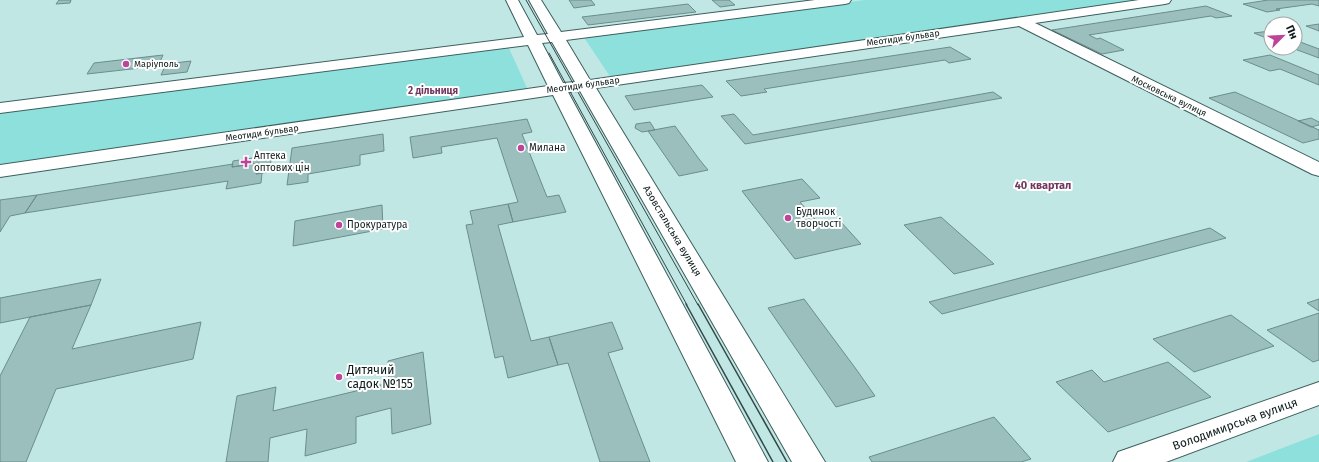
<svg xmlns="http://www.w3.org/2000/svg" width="1319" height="462" viewBox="0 0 1319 462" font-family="'Fira Sans',sans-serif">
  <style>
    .green { fill: #8ee0dc }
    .building { fill: #9abfbd; stroke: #6b8e8c }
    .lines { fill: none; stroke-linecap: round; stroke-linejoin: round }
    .minor-casing { stroke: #3c5f5d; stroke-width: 2 }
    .minor { fill: #fff; fill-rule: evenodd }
    .tram-far1 { stroke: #344746; stroke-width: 1 }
    .tram { stroke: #344746; stroke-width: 1.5 }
    .poi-dot { fill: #bd4498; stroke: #fff; stroke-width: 1.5 }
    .labels { text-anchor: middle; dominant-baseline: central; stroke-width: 4; stroke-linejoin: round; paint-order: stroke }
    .far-street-label { font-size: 9px; fill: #0e1c1b; stroke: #fff }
    .far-poi-label { font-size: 9px; fill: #0e1c1b; stroke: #fff; text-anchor: start }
    .far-quarter-label { font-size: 10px; font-weight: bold; fill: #72365e; stroke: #fff }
    .poi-label { font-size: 10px; fill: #0e1c1b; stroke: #fff; text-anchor: start }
    .street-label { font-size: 10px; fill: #0e1c1b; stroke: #fff }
    .neighbourhood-label { font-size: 11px; font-weight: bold; fill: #72365e; stroke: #fff }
    .near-poi-label { font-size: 12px; fill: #0e1c1b; stroke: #fff; text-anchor: start }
    .near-street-label { font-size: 12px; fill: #0e1c1b; stroke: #fff }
  </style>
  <rect width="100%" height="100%" fill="#c1e7e5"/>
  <path class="green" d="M865,0h281l-535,78 -28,-42z
    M508,46l20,44 -528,77v-56z
    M1319,434v28h-73z"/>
  <path class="building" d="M59,0h12l-1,3 -14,1z
    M569,0h22l4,5 -21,3z
    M712,0h17l6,5 -15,2z
    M1268,0h51v6l-7,-2 -36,5 4,1 -13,2 -24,-8z
    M688,4l8,8 -108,13 -6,-8z
    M1206,6l26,10 -16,2 -5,-2 -122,19 8,4 3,-1 24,12 -22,4 -50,-24z
    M1319,24v7l-13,-5z
    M1270,31l1,9 -17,-7z
    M1295,40l24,9v9l-27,-10h3z
    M950,47l21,12 -22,4 -4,-3 -181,29 3,3 -26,4 -15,-15z
    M163,55l-5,11 -71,8 7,-11z
    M1270,55l49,20v10l-39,-16 -10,2 -27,-11z
    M191,61l-4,11 -26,3 5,-11z
    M702,85l11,12 -79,13 -9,-14z
    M993,92l9,6 -257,46 -24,-28 13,-2 19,21z
    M1235,92l84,38v9l-16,4 -94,-45z
    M1311,118l8,4v3l-8,2 -13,-6z
    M527,119l5,13 -10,2 25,63 12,-2 7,17 -53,10 -5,-18 10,-2 -21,-64 -56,9 1,6 -29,5 -3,-21z
    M650,122l5,8 -13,2 -7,-4 1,-4z
    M675,126l24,33 9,11 -29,6 -31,-45z
    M383,134l1,17 -24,4v10l-52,9v8l-21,3 5,-37z
    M272,155l-3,17 -13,2 3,-11 -27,4 1,-6z
    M259,163l-3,11 6,-1 -1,10 -35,6 2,-8 -203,32 12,-18 196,-31 -1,3z
    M802,179l18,19 -20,4 20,23 20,-4 21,23 -66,15 -53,-68z
    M37,195l-12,18 -15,3 -10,16v-32z
    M508,204l5,18 -15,3 33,116 18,-4 9,28 -50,13 -5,-22 -8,2 -29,-133 7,-1 -3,-13z
    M382,205l1,24 -90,17 2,-25z
    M941,217l53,47 -40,10 -50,-49z
    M1210,228l16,10 -284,76 -13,-12z
    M101,279l-10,26 -91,18v-25z
    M804,299l52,70 19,27 -39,11 -68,-99z
    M1319,299v12l-12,-8z
    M91,305l-19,44 129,-27 -8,37 -137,30 -30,73h-26v-86l30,-59z
    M1319,313v47l-6,2 -46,-32z
    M1231,315l43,31 -80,26 -41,-33z
    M612,322l11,27 -15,4 42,109h-50l-32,-99 -10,2 -9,-28z
    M423,352l8,72 -39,10 -1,-26 -35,9v26l-51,13 2,-27 -37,9 -2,24h-42l11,-66 39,-9 -3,24 116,-28 -1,-22z
    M1168,362l43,35 -103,35 -52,-50 36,-12 12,12z
    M994,417l37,42 -10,3h-149l-3,-5z"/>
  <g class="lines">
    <defs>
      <path id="minor" d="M506,0h12l19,35 11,-1 -19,-34h12l20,32 254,-32h36l-2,3 -4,1 -279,36 24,40 549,-80h32l-2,3 -4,1 -130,19 284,139v14l-7,-2 -293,-148 -423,62 229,374h-33l-212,-371 -12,1 200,370h-32l-183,-367 -553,82v-12l548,-79 -20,-41 -528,68v-10l524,-66zM552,42l23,40 -12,1 -21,-40z
        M1319,382v23l-153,57h-53l5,-10z"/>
    </defs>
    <use href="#minor" class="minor-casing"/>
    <use href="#minor" class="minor"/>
    <path class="tram-far1" d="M526,0l172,305
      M549,53l138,252"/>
    <path class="tram" d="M686,304l87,158
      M698,304l89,158"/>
  </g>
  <g class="poi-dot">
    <circle cx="126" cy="64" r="4"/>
    <circle cx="521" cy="148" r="4"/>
    <path d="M244 156h4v4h4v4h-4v4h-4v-4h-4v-4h4z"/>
    <circle cx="788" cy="218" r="4"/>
    <circle cx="339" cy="225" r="4"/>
    <circle cx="339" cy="377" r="4"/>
  </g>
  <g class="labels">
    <g class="far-street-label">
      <text transform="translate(903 38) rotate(-8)">Меотиди бульвар</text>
      <text transform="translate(583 85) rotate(-8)">Меотиди бульвар</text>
      <text transform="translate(1169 96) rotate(26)">Московська вулиця</text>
      <text transform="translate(262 133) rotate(-8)">Меотиди бульвар</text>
    </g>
    <g class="far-poi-label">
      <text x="134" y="64">Маріуполь</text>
    </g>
    <g class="far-quarter-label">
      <text x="433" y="91">2 дільниця</text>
    </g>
    <g class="poi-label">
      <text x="529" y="148">Милана</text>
      <text x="254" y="156">Аптека<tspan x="254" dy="12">оптових цін</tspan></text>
      <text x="796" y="212">Будинок<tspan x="796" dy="12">творчості</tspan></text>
      <text x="347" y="225">Прокуратура</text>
    </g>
    <g class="street-label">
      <text transform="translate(672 231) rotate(59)">Азовстальська вулиця</text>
    </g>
    <g class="neighbourhood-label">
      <text x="1043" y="185">40 квартал</text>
    </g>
    <g class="near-poi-label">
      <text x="347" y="370">Дитячий<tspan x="347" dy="14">садок №155</tspan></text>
    </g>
    <g class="near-street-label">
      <text transform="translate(1235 424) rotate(-20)">Володимирська вулиця</text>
    </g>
  </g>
  <g transform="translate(1283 36) rotate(66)"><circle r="19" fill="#ffffff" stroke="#9fa4a4"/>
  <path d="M0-3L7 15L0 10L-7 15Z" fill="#bd4498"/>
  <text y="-6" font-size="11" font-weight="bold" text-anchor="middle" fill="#0e1c1b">Пн</text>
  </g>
</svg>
